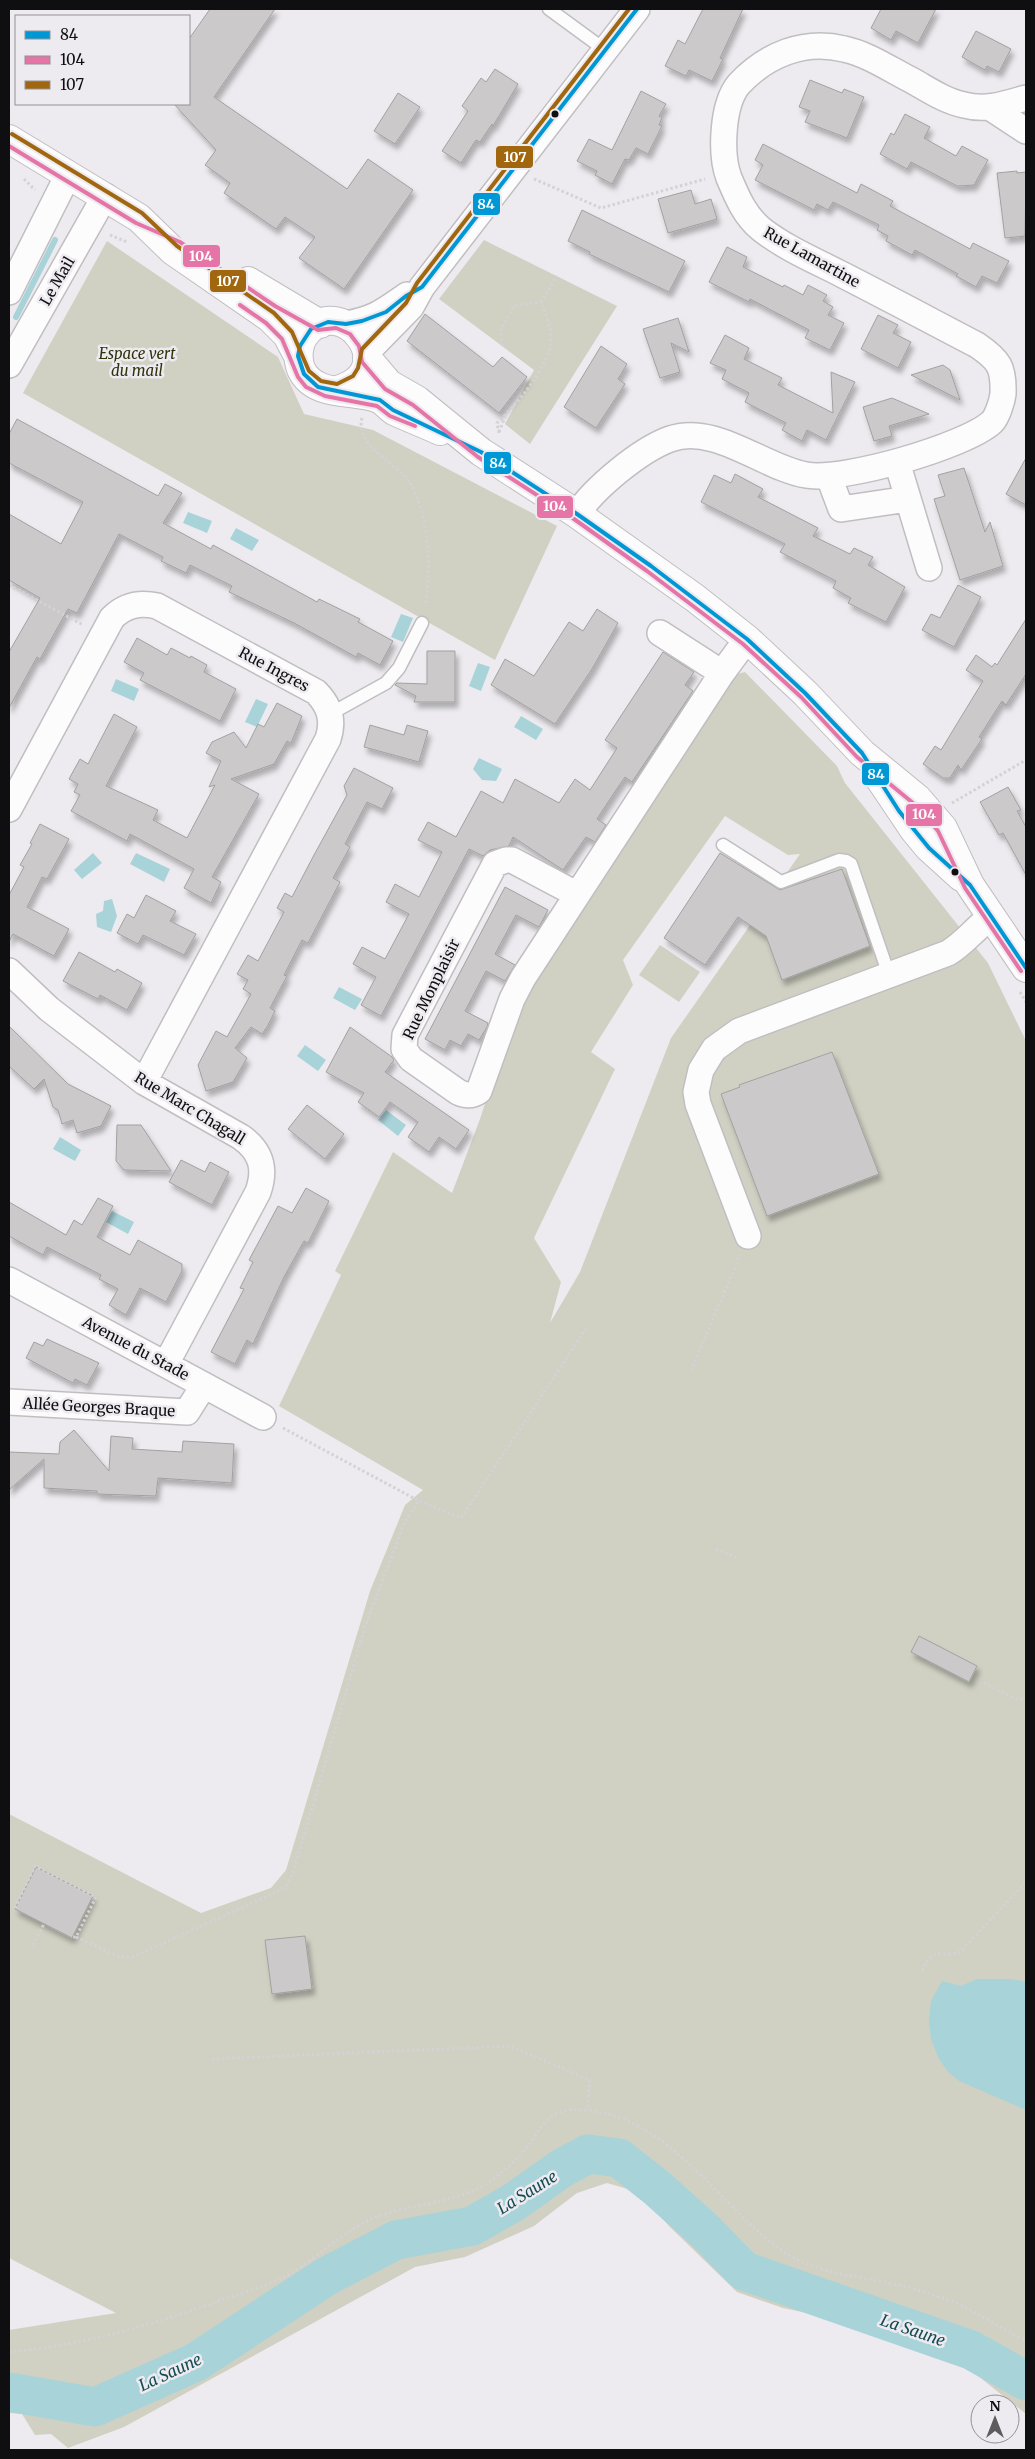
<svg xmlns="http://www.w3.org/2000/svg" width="1035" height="2459" viewBox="0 0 1035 2459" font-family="Merriweather,serif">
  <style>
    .green { fill: #d0d1c3; fill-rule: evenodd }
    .water { fill: #a7d3d9 }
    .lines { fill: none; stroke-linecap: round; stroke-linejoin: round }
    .stream { stroke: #a7d3d9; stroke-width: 6 }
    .river { stroke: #a7d3d9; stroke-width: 39 }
    .building { fill: #cbc9ca; stroke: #a2a1a1; filter: url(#shadow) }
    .service-casing { stroke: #c0bec1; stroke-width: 15 }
    .minor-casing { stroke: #c0bec1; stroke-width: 28 }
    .tertiary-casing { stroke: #c0bec1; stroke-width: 30 }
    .path { stroke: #d4d2d4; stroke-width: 3; stroke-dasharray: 2.5 2.5; stroke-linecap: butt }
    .service { stroke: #fcfcfd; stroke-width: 12 }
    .minor { stroke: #fcfcfd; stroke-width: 25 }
    .tertiary { stroke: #fcfcfd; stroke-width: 28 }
    .bus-1-casing { stroke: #edeaf0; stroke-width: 8 }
    .bus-2-casing { stroke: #edeaf0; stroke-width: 8 }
    .bus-3-casing { stroke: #edeaf0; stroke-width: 8 }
    .bus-1 { stroke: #0098d4; stroke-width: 4 }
    .bus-2 { stroke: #e675a7; stroke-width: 4 }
    .bus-3 { stroke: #a0670f; stroke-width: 4 }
    .bus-dot { fill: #0f0e10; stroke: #edeaf0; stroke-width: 2 }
    .labels { text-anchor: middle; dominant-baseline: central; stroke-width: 5; stroke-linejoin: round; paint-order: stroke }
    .street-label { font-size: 15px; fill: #0f0e10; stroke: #edeaf0 }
    .park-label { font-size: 15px; font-style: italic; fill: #31320b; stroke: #edeaf0 }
    .water-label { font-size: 16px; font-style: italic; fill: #134c52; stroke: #edeaf0 }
    .line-badge { stroke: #edeaf0; stroke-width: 2 }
    .badge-label { font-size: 14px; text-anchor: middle; font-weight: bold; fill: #fff }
  </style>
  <defs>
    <filter id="shadow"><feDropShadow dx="3" dy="5.5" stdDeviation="2.5" flood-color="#0004"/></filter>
  </defs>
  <rect width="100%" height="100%" fill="#edebef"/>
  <path class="green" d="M484,240l133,66 -87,138 -25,-20 29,-54 -95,-71z
    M107,241l171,116 26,57 69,16 184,96 -62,134 -472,-267z
    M745,672l92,94 8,17 143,180 38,78v1373l-68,-54 -70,-30 -105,-22 -46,-16 -67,-65 -32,-35 -31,-9 -30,10 -43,33 -69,31 -50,10 -291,160 -56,21 -17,-14 -16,1 -13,-21 -13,-1v-83l107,-17 -107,-55v-444l192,99 70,-25 15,-18 84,-279 35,-86 18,-15 -144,-84 62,-131 -6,-4 58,-119 59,41 28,-74 32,-98 15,-31 210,-316zM725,816l63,39 12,-1 -129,184 -91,234 -30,51 11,-41 -27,-44 81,-169 -24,-17 42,-67 -10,-25z
    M660,945l40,27 -21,30 -40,-27z"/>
  <path class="water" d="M188,512l24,9 -5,12 -24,-10z
    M236,528l23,12 -7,11 -22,-12z
    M401,614l12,4 -10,24 -12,-5z
    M478,663l12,4 -9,24 -12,-5z
    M116,679l23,10 -5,12 -23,-10z
    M256,699l12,5 -11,23 -12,-5z
    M521,716l22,13 -7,11 -22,-13z
    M479,758l23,11 -6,12 -14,-1 -9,-11z
    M93,853l9,10 -20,16 -8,-9z
    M136,853l34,16 -6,13 -34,-18z
    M112,899l5,17 -6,16 -14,-5 -1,-13 7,-3 1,-10z
    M339,987l23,12 -7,11 -22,-12z
    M305,1045l21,15 -8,11 -21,-15z
    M386,1110l20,15 -8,11 -20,-16z
    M60,1137l21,13 -6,11 -22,-12z
    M112,1211l22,11 -6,12 -22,-12z
    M977,1979h35l14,3v128l-67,-29 -11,-9 -9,-13 -8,-20 -2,-19 2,-19 11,-20 19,5z"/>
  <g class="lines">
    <path class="stream" d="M16,317l39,-77"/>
    <path class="river" d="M9,2392l86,15 101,-45 131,-86 69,-36 76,-14 42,-24 48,-34 26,-14 31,4 38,30 48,43 39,40 227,79 55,31"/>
  </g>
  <path class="building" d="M210,9h65l-61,88 133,92 21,-30 45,31 -69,99 -45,-31 16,-21 -30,-20 -9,12 -52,-36 6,-10 -25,-18 11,-15 -42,-46h15v-65z
    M703,9h40l-23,49 3,1 -11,22 -23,-11 -3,6 -21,-10 13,-26 7,4z
    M881,9h55l-18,34 -22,-12 -5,9 -20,-12z
    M976,31l35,18 -12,23 -12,-6 -2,4 -23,-13z
    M495,69l23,15 -25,42 -1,-2 -12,18 -4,-2 -15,23 -19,-12 26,-40 -6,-5 19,-28 5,4z
    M810,80l32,13 2,-4 20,8 -17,41 -42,-16 5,-11 -11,-4z
    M641,91l25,13 -7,12 3,2 -3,7 3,1 -14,28 -12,-6 -7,12 -4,-1 -13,25 -17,-9 2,-4 -20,-10 12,-22 23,11z
    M398,93l22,14 -25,37 -21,-13z
    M905,114l25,13 -6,11 32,18 6,-10 26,14 -14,25 -17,1 -46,-24 -4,7 -27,-15 11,-21 3,2z
    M763,144l94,49 4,-9 32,17 -3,5 80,43 3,-6 36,18 -12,22 -15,-7 -6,11 -20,-11 2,-2 -43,-24 -3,5 -26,-14 2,-5 -11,-6 2,-5 -46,-23 -5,8 -11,-6 -3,6 -59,-30 8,-15 -8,-5z
    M1017,171v2l9,-1 -1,64 -20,2 -8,-65z
    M691,190l4,14 16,-5 6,20 -49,14 -10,-34z
    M582,210l103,51 -16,31 -80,-38 1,-2 -22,-11z
    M727,247l20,10 -4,10 40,20 1,-2 19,10 5,-10 19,10 -4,6 10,6 -5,8 16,8 -14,27 -25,-12 4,-8 -59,-31 -1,3 -40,-20z
    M425,314l68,53 9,-10 25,20 -28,36 -92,-72z
    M878,315l20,10 -5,8 18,9 -13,26 -37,-19z
    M678,318l11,34 -18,-9 9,29 -20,6 -17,-49z
    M725,335l24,13 -5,11 38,19 -4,7 55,28 -2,-41 24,10 -29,58 -19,-10 -5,11 -20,-11 4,-7 -41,-21 4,-9 -27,-14 4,-9 -16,-7z
    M601,346l26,18 -9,15 7,5 -29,44 -32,-21z
    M943,365l7,5 10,30 -49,-25z
    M892,398l37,16 -40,12 3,10 -18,5 -11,-34z
    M17,419l141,77 7,-12 17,9 -19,30 48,26 2,-4 104,57 2,-3 41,20 -2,3 35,19 -13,24 -22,-12 -2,4 -62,-34 -65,-31 3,-6 -42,-21 -4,8 -25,-12 2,-4 -44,-23 -42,79 -9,-4 -28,50 -3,-2 -28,51v-56l31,-54 -31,-18v-66l52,30 22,-42 -74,-39v-29z
    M1026,458v47l-20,-11z
    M964,468l21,64 5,-10 13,44 -43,14 -26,-81 11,-3 -7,-21z
    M735,474l28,15 -5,8 60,31 -5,8 37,18 4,-6 19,9 -5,8 37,22 -19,35 -38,-19 3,-5 -18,-10 3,-7 -56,-29 5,-8 -84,-42 13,-27 17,8z
    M958,585l23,12 -27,50 -32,-17 9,-16 9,4z
    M597,609l21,14 -26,46 -37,55 -64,-39 14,-26 29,17 35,-54 14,9z
    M1026,619v55l-20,31 -4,-4 -23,36 3,2 -21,31 -3,-5 -8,13h-7l-20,-14 12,-18 6,4 42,-69 -17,-11 10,-15 16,12 3,-4 2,2z
    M137,638l30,17 4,-7 19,10 1,-2 16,9 -3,7 32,17 -16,32 -80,-41 4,-7 -20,-11z
    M427,651h28v51h-41l2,-6 -21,-11 2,-2 30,1z
    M663,652l31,20 -9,13 8,6 -61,91 -7,-5 -11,16 -17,26 9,6 -11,17 -9,-5 -23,33 -50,-33 -4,9 -19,4 -7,6 -14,-7 -88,167 -20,-11 15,-28 -23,-13 9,-17 23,12 24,-45 -23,-12 9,-18 24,13 23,-45 -24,-12 10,-18 28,15 25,-46 22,12 12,-24 44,24 16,-24 15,11 27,-42 -12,-8z
    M277,703l25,13 -11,27 -4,-2 -13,23 -43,15 28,15 -47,83 9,5 -10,21 -27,-15 10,-19 -64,-35 -3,7 -56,-30 9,-16 -6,-3 4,-8 -9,-5 11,-20 8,5 26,-50 23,13 -31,59 52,24 -5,10 34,18 28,-53 -6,2 12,-26 -15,-8 6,-11 22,-10 12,16 12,-24 6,3z
    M370,725l34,10 3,-10 21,6 -9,31 -55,-15z
    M354,768l39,20 -11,21 -15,-7 -22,42 5,3 -17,31 7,4 -32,61 -6,-3 -18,35 3,1 -17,32 5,3 -8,16 -5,7 -11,-7 -16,21 12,10 -14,24 -27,9 -8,-26 18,-34 11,6 24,-43 -8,-5 5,-9 -11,-6 11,-19 10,6 26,-49 -7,-4 8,-15 7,4 22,-42 33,-60 -3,-9z
    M1008,787l13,23 -4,1 9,16v48l-23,-42 -4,2 -19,-33z
    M40,824l29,15 -22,40 -5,-2 -15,30 42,22 -15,27 -41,-22 -4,8v-47l15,-28 -4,-2 12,-21 -2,-1z
    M720,853l60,37 62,-21 28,77 -88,34 -16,-44 -28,-19 -33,48 -41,-27z
    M505,887l43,23 -9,17 -23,-12 -21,39 20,11 -10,16 -19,-10 -21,40 23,12 -1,4 -8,13 -11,-6 -7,12 -11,-6 -5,10 -20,-11z
    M146,895l30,16 -6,10 26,13 -12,21 -41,-20 -5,9 -21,-11 10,-19 7,4z
    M79,952l36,20 2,-3 25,14 -15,27 -27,-15 -2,4 -35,-18z
    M9,1026l59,58 43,22 -10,20 -24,7 -4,-13 -11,4 -4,-14 -5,-3 -9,-28 -10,10 -25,-23z
    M350,1027l42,30 2,3 -9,12 84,58 -13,19 -17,-12 -10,15 -21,-15 10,-15 -28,-20 -11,15 -21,-15 6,-9 -38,-21z
    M832,1052l47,122 -112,42 -46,-122 19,-7 -1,-2z
    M307,1105l37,29 -19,25 -37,-30z
    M117,1125h24l30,46 -47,-1 -8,-9z
    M181,1160l24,12 5,-10 19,10 -17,33 -43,-23z
    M306,1188l23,13 -21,42 -4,-2 -20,36 -31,67 -6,-4 -12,24 -24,-12 33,-63 -4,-1 13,-26 -4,-2 29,-54 14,7z
    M98,1198l15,8 -16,31 33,18 8,-15 44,24v7l-16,31 -26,-14 -14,27 -17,-10 9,-16 -19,-10 2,-4 -54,-28 -4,8 -34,-19v-34l57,33 8,-15 8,5z
    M47,1339l52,24 -12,22 -12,-6 -2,4 -47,-25 8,-16 9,4z
    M74,1430l35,41 2,-35 22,2 -1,11 50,3 1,-11 51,3 -2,39 -74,-5 -2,18 -59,-2v-3l-53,-3v-29l-35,31v-38l50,2 1,-12z
    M919,1636l58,30 -8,16 -58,-30z
    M36,1867l57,29 -21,42 -57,-29z
    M305,1936l7,53 -40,5 -7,-54z"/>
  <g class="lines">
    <defs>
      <path id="service" d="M549,9l56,41
        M330,714l56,-31 13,-15 23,-45
        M723,845l58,37 58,-22 7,1 5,3 38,111"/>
      <path id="minor" d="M991,108l35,23
        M9,292l59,-117
        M346,324c29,-5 38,-13 61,-29
        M367,352l44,-45 11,-20 215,-278
        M9,365l96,-169
        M897,462l32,106
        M829,477l12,32 67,-10
        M577,514c17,-26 63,-64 93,-75 45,-16 94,29 136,36 36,7 160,-29 186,-53 5,-5 10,-20 11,-28 1,-27 -4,-34 -26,-49 -44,-23 -89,-47 -134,-70 -27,-14 -58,-27 -82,-46 -16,-13 -24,-32 -32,-51 -9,-24 -7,-74 10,-94 27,-29 65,-45 105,-35 24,5 47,21 69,32 16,9 32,20 51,24 22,6 41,-1 62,-7
        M660,633l62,40
        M9,809l103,-191c13,-13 27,-16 45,-12l159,86c14,14 18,29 12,47l-184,343
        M576,894l-64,-34h-6l-11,4 -90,171 -1,14 7,10 47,33c8,4 14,4 21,-1l33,-92 11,-21 199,-305 25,-34
        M9,971l40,38 95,73 97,55c21,15 25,32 17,55l-92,172
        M748,1236l-50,-132 -2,-12 5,-22 13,-21 25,-18 209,-78c17,-10 28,-26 43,-36
        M9,1280l254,137
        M9,1402l178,10 17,-27"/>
      <path id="tertiary" d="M9,139l130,79 34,33 97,67 17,17 11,21
        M248,281l72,43
        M367,358l22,26 28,16 64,52 96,62 118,84 52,41 58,54 57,60 55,45 26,30 27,57 56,83
        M337,390c70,-20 2,-103 -33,-54 -6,9 -7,23 -3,33 13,29 53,20 78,30 6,3 10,9 15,12 15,7 31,13 46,20
        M875,772l39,58 15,18 32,29"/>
    </defs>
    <use href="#service" class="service-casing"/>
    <use href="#minor" class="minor-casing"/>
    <use href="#tertiary" class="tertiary-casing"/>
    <path class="path" d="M24,179l11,11
      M534,179l67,29 104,-29
      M110,235l17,7
      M502,346l-1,-17 14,-24 26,-3
      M362,418c-8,29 35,44 48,65 19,31 22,88 15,123
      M499,432l6,-15
      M499,433l-2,-10c18,-16 54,-59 54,-83 1,-13 -6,-26 -10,-38l16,-26
      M9,585l74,40
      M952,803l74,-43
      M1020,992l6,10
      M691,1371l49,-116
      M283,1428l136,73 42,17 126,-191
      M716,1549l21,9
      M984,1683l32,16h10
      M15,1908l20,-42 61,31 -20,40h-3
      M76,1937l43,20h13l145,-65 10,-7 6,-12 72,-246 40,-106 14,-20
      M33,1945l11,-21
      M922,1971c14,-29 15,-11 38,-19l66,-70
      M212,2059l298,-13 80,34 -3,30
      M9,2352c72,-6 145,-28 213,-52 23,-8 48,-15 70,-27 24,-15 46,-36 71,-50 36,-19 79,-17 116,-35 19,-10 34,-25 48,-41 9,-11 17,-28 31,-34 9,-4 18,-4 28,-3 85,8 133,97 198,142 39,26 90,24 133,38 16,5 34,10 49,18 20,10 39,23 60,33"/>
    <use href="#service" class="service"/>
    <use href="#minor" class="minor"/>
    <use href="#tertiary" class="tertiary"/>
    <defs>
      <path id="bus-1" d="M637,9l-215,278 -16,9 -20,16 -24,9 -16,3 -18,-2 -17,7 -11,17 -2,10 6,18 14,13 62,13 13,10 88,42 96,62 74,52 96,73 58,54 57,60 37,58 30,37 41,37 56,83"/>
      <path id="bus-2" d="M9,146l127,77 44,19 95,64 43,24 18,-2 14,6 9,12 3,16 23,27 28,16 65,52 96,62 73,52 96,73 58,53 56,60 56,46 15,16 10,12 27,57 56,83
        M240,305l26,18 16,16 16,38 8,10 19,9 52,10 13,10 25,10"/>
      <path id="bus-3" d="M12,134l130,79 35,33 97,67 18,19 17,39 12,10 16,3 16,-8 5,-8 4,-19 44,-46 11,-20 212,-274"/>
    </defs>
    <use href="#bus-1" class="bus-1-casing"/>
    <use href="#bus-2" class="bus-2-casing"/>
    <use href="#bus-3" class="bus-3-casing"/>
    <use href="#bus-1" class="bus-1"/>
    <use href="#bus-2" class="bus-2"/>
    <use href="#bus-3" class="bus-3"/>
  </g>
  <g class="bus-dot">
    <circle cx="555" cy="114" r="4.5"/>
    <circle cx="955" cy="872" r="4.5"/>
  </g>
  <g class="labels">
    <g class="street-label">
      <text transform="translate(812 257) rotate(29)">Rue Lamartine</text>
      <text transform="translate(57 281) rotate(-60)">Le Mail</text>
      <text transform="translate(274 669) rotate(28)">Rue Ingres</text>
      <text transform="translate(431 989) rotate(-64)">Rue Monplaisir</text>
      <text transform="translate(190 1108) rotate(31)">Rue Marc Chagall</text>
      <text transform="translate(136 1348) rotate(28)">Avenue du Stade</text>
      <text transform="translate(99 1407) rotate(3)">Allée Georges Braque</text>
    </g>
    <g class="park-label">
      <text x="137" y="353">Espace vert<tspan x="137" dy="17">du mail</tspan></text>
    </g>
    <g class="water-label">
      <text transform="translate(527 2192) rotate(-32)">La Saune</text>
      <text transform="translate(913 2330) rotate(19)">La Saune</text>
      <text transform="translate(170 2372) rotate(-25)">La Saune</text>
    </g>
  </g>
  <g class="line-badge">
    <rect x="495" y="145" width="39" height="24" rx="5" fill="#a0670f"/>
    <rect x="472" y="192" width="29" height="24" rx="5" fill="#0098d4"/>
    <rect x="182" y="244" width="39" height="24" rx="5" fill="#e675a7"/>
    <rect x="209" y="269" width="38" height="24" rx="5" fill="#a0670f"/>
    <rect x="483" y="451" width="29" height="24" rx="5" fill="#0098d4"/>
    <rect x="536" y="495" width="38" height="24" rx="5" fill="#e675a7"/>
    <rect x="861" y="762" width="29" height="24" rx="5" fill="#0098d4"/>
    <rect x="905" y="803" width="38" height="24" rx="5" fill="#e675a7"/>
  </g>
  <g class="badge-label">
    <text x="515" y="162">107</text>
    <text x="486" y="209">84</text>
    <text x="201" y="261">104</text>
    <text x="228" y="286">107</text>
    <text x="498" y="468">84</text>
    <text x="555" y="511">104</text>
    <text x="876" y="779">84</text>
    <text x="924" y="819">104</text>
  </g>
  <rect width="1035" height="2459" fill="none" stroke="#0f0e10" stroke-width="20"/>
  <rect x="15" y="15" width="175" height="90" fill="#edeaf0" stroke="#949296"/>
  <rect x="25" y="31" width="25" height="8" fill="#0098d4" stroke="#949296"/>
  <text x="60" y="40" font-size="15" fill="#0f0e10">84</text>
  <rect x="25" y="56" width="25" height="8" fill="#e675a7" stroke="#949296"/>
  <text x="60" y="65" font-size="15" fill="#0f0e10">104</text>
  <rect x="25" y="81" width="25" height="8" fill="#a0670f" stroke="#949296"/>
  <text x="60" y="90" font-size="15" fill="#0f0e10">107</text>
  <g transform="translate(995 2419)"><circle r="24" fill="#edeaf0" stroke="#949296"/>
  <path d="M0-4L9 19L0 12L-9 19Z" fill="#5d5b5e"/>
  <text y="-8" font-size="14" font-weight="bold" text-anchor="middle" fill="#0f0e10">N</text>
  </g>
</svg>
